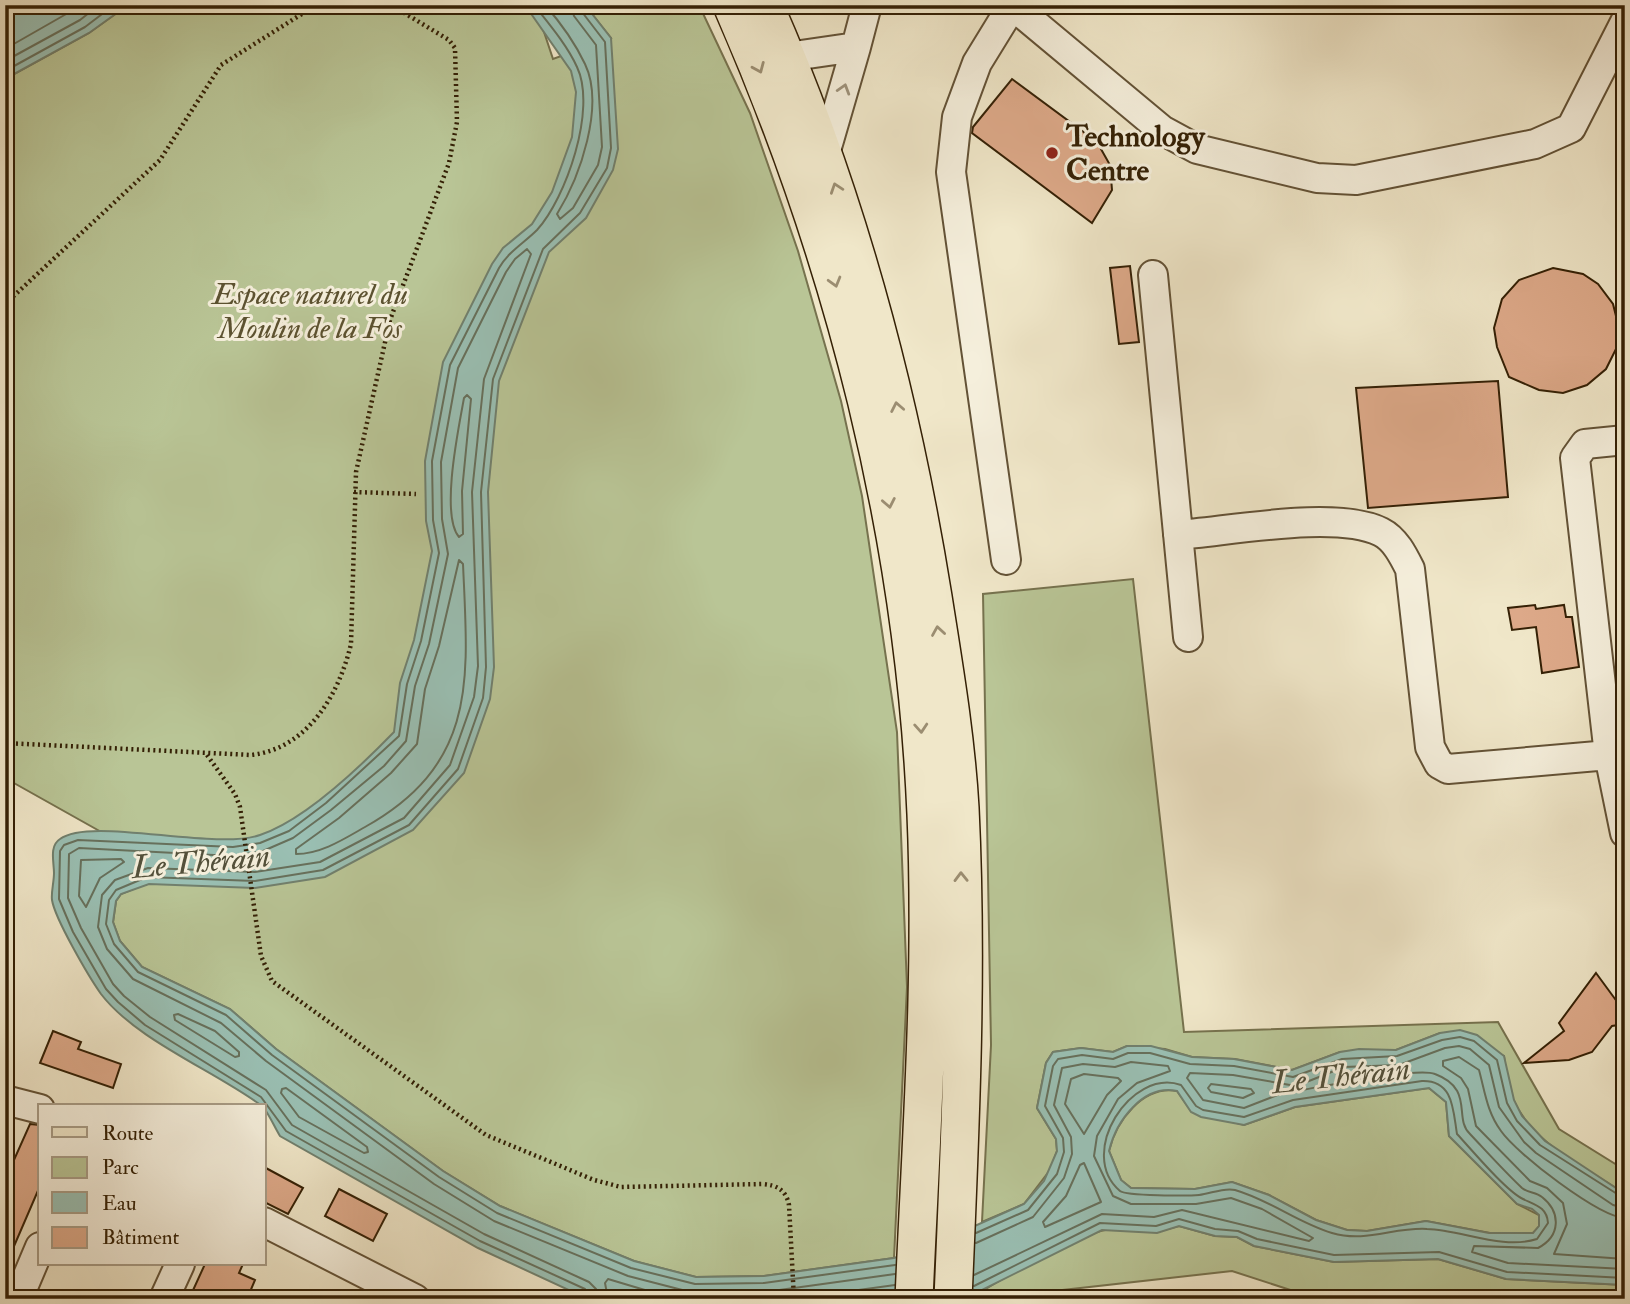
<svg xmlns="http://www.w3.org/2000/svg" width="1630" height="1304" viewBox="0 0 1630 1304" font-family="'IM FELL Double Pica',serif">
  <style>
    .green { fill: #b9c596; stroke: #76724e; stroke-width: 2 }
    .water { fill: #9ac0b4; stroke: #71806e; stroke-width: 2; fill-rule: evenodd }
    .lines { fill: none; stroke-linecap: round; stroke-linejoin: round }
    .shore { stroke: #67705c; stroke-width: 2 }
    .building { fill: #dda989; stroke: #342005; stroke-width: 2 }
    .minor-casing { stroke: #635236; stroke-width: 32 }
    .major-casing { stroke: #342005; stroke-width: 40 }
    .path { stroke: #342005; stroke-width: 4.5; stroke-dasharray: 2 3.5; stroke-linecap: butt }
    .minor { stroke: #f5efdc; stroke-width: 28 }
    .major { stroke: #f0e7c9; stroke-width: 37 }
    .oneway { stroke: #9b8d71 }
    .oneway2 { stroke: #9e927b }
    .poi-dot { fill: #8f2418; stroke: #f5efdc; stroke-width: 2.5 }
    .labels { text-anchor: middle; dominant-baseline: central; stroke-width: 6; stroke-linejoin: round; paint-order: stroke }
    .poi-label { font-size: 30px; font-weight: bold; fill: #342005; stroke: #f5efdc; text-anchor: start }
    .park-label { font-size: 30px; font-style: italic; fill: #5c5230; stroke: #f5efdc }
    .water-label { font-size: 32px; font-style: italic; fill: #53503a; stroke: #f5efdc }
  </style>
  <rect width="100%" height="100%" fill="#f0e7c9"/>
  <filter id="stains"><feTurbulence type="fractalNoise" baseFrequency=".00286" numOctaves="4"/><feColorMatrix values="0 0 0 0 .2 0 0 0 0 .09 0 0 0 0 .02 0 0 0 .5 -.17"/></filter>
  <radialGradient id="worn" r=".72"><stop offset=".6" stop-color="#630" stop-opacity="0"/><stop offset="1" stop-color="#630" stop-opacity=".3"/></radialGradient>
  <path class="green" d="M128,5h397l17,21 11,33 58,-21 -26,-33h114l51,108 48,138 43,150 21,95 35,236 10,255 -13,271 -130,18 -68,1 -62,-16 -134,-55 -57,-35 -167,-122 -46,-40 -88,-42 -22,-26 -7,-19 3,-21 5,-7 27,-11 -45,-50 -98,-55v-699l84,-46z
    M1133,579l51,453 314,-10 61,107 66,41v24c-38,-26 -93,-50 -112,-95 -6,-13 -7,-28 -9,-43l-64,-23 -44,17 -56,2 -48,18 -57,-11 -43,-2 -27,-8 -38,-3 -14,6 -32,-4 -28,4 -7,11 -9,45 19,31 1,12 -7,19 -26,34 -42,18 9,-177 -8,-451z
    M1429,1088l17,14 3,34 68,68 22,11v12l-6,6h-43l-64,-12 -59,10 -20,-1 -31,-10 -47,-25 -37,-13 -37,7 -64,-1 -10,-8 -12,-29c7,-30 34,-66 68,-60l14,20 53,14 51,-18z
    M1179,1226l36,10 22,1 17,9 80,16 104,-3 68,20 119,6v14h-307l-86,-28 -187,21 -3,7h-69c5,-10 119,-68 132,-69 29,-2 45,6 74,-4z"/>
  <path class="water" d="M5,5h123l-39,28 -84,46z
    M525,5h60l26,33 7,111 -5,21 -27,48 -37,34 -50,129 -11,111 6,175 -4,32 -26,74 -51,57 -88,47 -70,11 -106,-4 -28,10 -5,7 -3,21 7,19 22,26 88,42 46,40 167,122 57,35 134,55 62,16 68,-1 130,-18 36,-12 94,-42 20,-23 13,-30 -1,-12 -19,-31 9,-45 7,-11 28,-4 32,4 14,-6h24l41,11 42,2 58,11 48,-18 19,-3 37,1 44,-17 20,-3 17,5 27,21 10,44 8,16 23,25 80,53v91l-119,-6 -68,-20 -104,3 -80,-16 -17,-9 -22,-1 -36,-10 -22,7 -55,-3 -138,69h-376l-110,-51 -198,-112c-5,-8 -13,-26 -18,-30 -47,-35 -126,-66 -161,-112 -12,-17 -46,-75 -49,-94 -1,-8 2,-18 2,-27 0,-11 -5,-27 6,-34 31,-23 153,12 200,-4 45,-15 101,-69 134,-103l6,-49 14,-43 18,-89 -6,-30 -1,-60 18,-99 49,-98 11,-16 29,-24 20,-32 20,-55 4,-45 -5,-21zM1429,1088l17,14 3,34 68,68 15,5 7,6v11l-6,7h-44l-63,-12 -59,10 -20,-1 -31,-10 -47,-25 -37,-13 -37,7 -64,-1 -10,-8 -12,-29c7,-30 34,-67 68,-60l14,21 10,5 43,8 51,-18z"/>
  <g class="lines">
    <path class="shore" d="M534,5c15,19 33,40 43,62 20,42 -11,131 -40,163 -13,13 -28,21 -38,38l-49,97 -18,96 1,59 6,33 -18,88 -14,43 -8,52 -73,67 -37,28 -29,12 -27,4 -155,-7 -14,5 -4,6 -1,48 14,33 33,57 12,13 27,23 116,72 25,34 194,110 105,48 4,10
      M545,5c15,17 30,38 40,59 20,42 -5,113 -28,150l3,5 13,-11 25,-43 4,-18 -6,-102 -22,-29 -3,-11
      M580,5l2,7 23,30 6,106 -4,20 -27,45 -37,36 -50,130 -12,113 5,175 -3,31 -25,71 -49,56 -86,45 -68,11 -108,-4 -31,13 -7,10 -3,24 8,20 24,28 88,43 46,40 167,122 58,36 134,55 64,16 69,-1 131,-18
      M5,49l77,-44
      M5,61l75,-41 19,-15
      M5,71l80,-44 29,-22
      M467,395l4,4 -9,92 1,43 -4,3c-19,-22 0,-111 5,-139z
      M459,560l4,4c5,114 16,199 -98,263 -21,12 -44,27 -69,27v-5l43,-31 52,-45 26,-29 8,-55 14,-43z
      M81,860l40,-1 3,3 -24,16 -14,29 -7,-11z
      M178,1014l37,17 24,21v4l-4,1 -60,-37 -1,-5z
      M1190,1073l43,2 57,10 3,4 -49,19 -41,-8 -16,-22z
      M1084,1074l34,4 3,3 -14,14 -23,39 -19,-30 6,-25z
      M1422,1081c32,-1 31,30 35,53 14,15 49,57 66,65 12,6 24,8 25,24l-11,16c-35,11 -75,-9 -110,-10 -33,-2 -61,14 -95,4 -34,-10 -62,-33 -97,-43 -11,-3 -25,4 -36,5 -10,1 -73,1 -79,-4 -44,-37 11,-124 61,-106l15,21 7,4 41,7 49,-17z
      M1211,1084l40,5 3,4 -11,5 -32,-6 -3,-4z
      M286,1088l81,59 1,5 -4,1 -65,-36 -18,-24 1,-4z
      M1084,1163l17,39 -56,25 -2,-5 23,-26 14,-31z
      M1625,1208l-12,-3 -77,-52 -12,-11 -25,-35 -10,-42 -19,-16 -11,-3 -14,2 -46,17 -55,2 -45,18 3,5c24,-4 116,-23 133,-16 40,15 18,44 35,60 17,18 34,37 52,54 6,5 14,4 20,9 19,15 19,39 -4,51l-64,-2 -2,6 36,11 117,6
      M1625,1218c-26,-1 -108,-64 -124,-87 -14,-19 -16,-39 -22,-61l-20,-13 -16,4v5l18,12 7,11 8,37 54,55 17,7 16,15 4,21 -13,30 71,5
      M976,1233l52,-23 29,-36 7,-22 -1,-14 -18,-32 8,-40 5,-7 24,-4 31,4 15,-6h22l40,11 44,2 59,11 49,-18 55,-3 45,-16 18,-3 14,4 23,19 10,43 10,18 23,24 85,54
      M974,1275l128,-61 52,3 28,-7 127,31 4,-3 -51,-29 -31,-11 -35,6h-65l-18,-8 -19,-40 3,-20 21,-37 19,-16 33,-12 -2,-5 -37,-4 -16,5 -32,-3 -21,4 -8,37 17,32 1,17 -8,24 -31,39 -57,26
      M974,1286l126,-63 56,3 23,-7 36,10 23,2 19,8 77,16 105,-3 68,20 118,6
      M598,1299l-2,-10 -7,-7 -105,-48 -192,-109 -26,-35 -116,-73 -26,-21 -11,-12 -32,-56 -13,-30 1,-44 10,-6 154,8 30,-5 30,-13 38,-28 53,-44 22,-25 9,-55 14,-42 19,-90 -6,-35 -1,-57 17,-94 48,-96 9,-13 12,-10 4,5 -47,125 -12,113 6,174 -4,31 -24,68 -46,53 -84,44 -65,10 -107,-4 -33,12 -13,15 -4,32 9,22 26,30 88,44 45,38 168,123 60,37 134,55 66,17 71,-1 130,-18
      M608,1299l-3,-16 3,-4 67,20
      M793,1299l102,-14"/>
  </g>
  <path class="building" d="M1012,79l85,63 13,23 2,25 -20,33 -120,-90 1,-6z
    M1130,266l9,76 -20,2 -9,-76z
    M1553,268l30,6 15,10 15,20 6,24 -2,19 -11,22 -19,16 -24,8 -24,-3 -30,-13 -12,-30 -3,-19 8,-29 17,-19z
    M1498,381l10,116 -140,11 -12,-120z
    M1535,605l1,4 28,-4 2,12h6l7,50 -37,6 -6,-46 -24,3 -4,-22z
    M1596,973l22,30 -2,4 9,12v5l-13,2 -20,26 -23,8 -45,3 40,-32 -5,-8z
    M53,1031l28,11 -3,7 43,15 -8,24 -73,-25z
    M30,1124l10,1v61l-35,81v-87z
    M264,1167l39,21 -15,26 -24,-12z
    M339,1189l48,25 -14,27 -48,-25z
    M205,1264h38l-4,9 16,7 -8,19 -16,-8 -3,8h-39z"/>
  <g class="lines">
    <defs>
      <path id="minor" d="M1012,5l150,125 35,19 120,29 39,2 179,-36 36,-16 54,-106
        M856,47l11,-42
        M787,57l69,-10 -31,107
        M1153,275l35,362
        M1178,535c52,-4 158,-25 203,-3 14,7 22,23 29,37l20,178 9,17 9,5 161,-14 16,78
        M1006,560l-55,-388 6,-55 20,-54 35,-57
        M1609,755l-34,-297 10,-14 40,-4
        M5,1100l35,9
        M264,1222l151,77
        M18,1299l22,-52
        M164,1299l16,-35"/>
      <path id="major" d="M732,5c112,256 182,530 194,809 7,162 -5,323 -12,485
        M764,5c84,190 136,387 169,592 11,70 23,140 27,211 8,164 0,327 -7,491"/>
    </defs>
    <use href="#minor" class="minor-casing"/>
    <use href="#major" class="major-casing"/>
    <path class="path" d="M5,304l155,-144 61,-95 95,-60
      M354,492l62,2
      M5,743l246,12c56,-6 88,-60 100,-111l5,-172 34,-152 59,-157 8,-41 -2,-74 -6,-8 -58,-35
      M207,755l28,39 5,13 21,149 11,25 214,154 108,45 27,7 141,-3c15,1 24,6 27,21l5,94"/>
    <use href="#minor" class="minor"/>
    <use href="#major" class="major"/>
  </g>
  <defs><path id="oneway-chevron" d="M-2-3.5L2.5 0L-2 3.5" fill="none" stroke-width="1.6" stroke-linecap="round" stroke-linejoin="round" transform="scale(1.75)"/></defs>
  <g class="oneway">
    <use href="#oneway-chevron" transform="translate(759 68) rotate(67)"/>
    <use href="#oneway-chevron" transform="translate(836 188) rotate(-109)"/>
    <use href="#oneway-chevron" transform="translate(835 282) rotate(74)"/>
    <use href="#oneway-chevron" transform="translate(897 407) rotate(-101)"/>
    <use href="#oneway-chevron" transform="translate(889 503) rotate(79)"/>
    <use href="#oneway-chevron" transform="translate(938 631) rotate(-99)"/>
    <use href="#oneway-chevron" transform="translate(921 728) rotate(86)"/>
    <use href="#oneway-chevron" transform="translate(961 877) rotate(-91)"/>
  </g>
  <use class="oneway2" href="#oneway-chevron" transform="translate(844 89) rotate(-73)"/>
  <circle class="poi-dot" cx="1052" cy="153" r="7"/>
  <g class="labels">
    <g class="poi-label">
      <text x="1066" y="136">Technology<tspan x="1066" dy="34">Centre</tspan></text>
    </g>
    <g class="park-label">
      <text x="310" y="294">Espace naturel du<tspan x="310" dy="34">Moulin de la Fos</tspan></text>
    </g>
    <g class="water-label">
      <text transform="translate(201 862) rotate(-5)">Le Thérain</text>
      <text transform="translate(1341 1076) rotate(-6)">Le Thérain</text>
    </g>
  </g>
  <rect width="1630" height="1304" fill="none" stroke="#f0e7c9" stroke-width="28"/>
  <rect x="7" y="7" width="1616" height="1290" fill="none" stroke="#342005" stroke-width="3.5"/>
  <rect x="14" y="14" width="1602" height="1276" fill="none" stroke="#342005" stroke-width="2"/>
  <rect x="38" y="1104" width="228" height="161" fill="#f5efdc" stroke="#a89c86" stroke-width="2"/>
  <rect x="52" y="1127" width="35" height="10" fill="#f0e7c9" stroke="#a89c86" stroke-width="2"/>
  <text x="102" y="1140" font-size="21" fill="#342005">Route</text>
  <rect x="52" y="1157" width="35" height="21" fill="#b9c596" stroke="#a89c86" stroke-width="2"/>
  <text x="102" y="1174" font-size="21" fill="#342005">Parc</text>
  <rect x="52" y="1192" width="35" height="21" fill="#9ac0b4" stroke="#a89c86" stroke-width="2"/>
  <text x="102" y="1210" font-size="21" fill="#342005">Eau</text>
  <rect x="52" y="1227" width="35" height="21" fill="#dda989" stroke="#a89c86" stroke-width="2"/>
  <text x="102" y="1244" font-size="21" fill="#342005">Bâtiment</text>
  <rect width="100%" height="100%" filter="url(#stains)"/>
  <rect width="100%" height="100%" fill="url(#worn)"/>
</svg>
